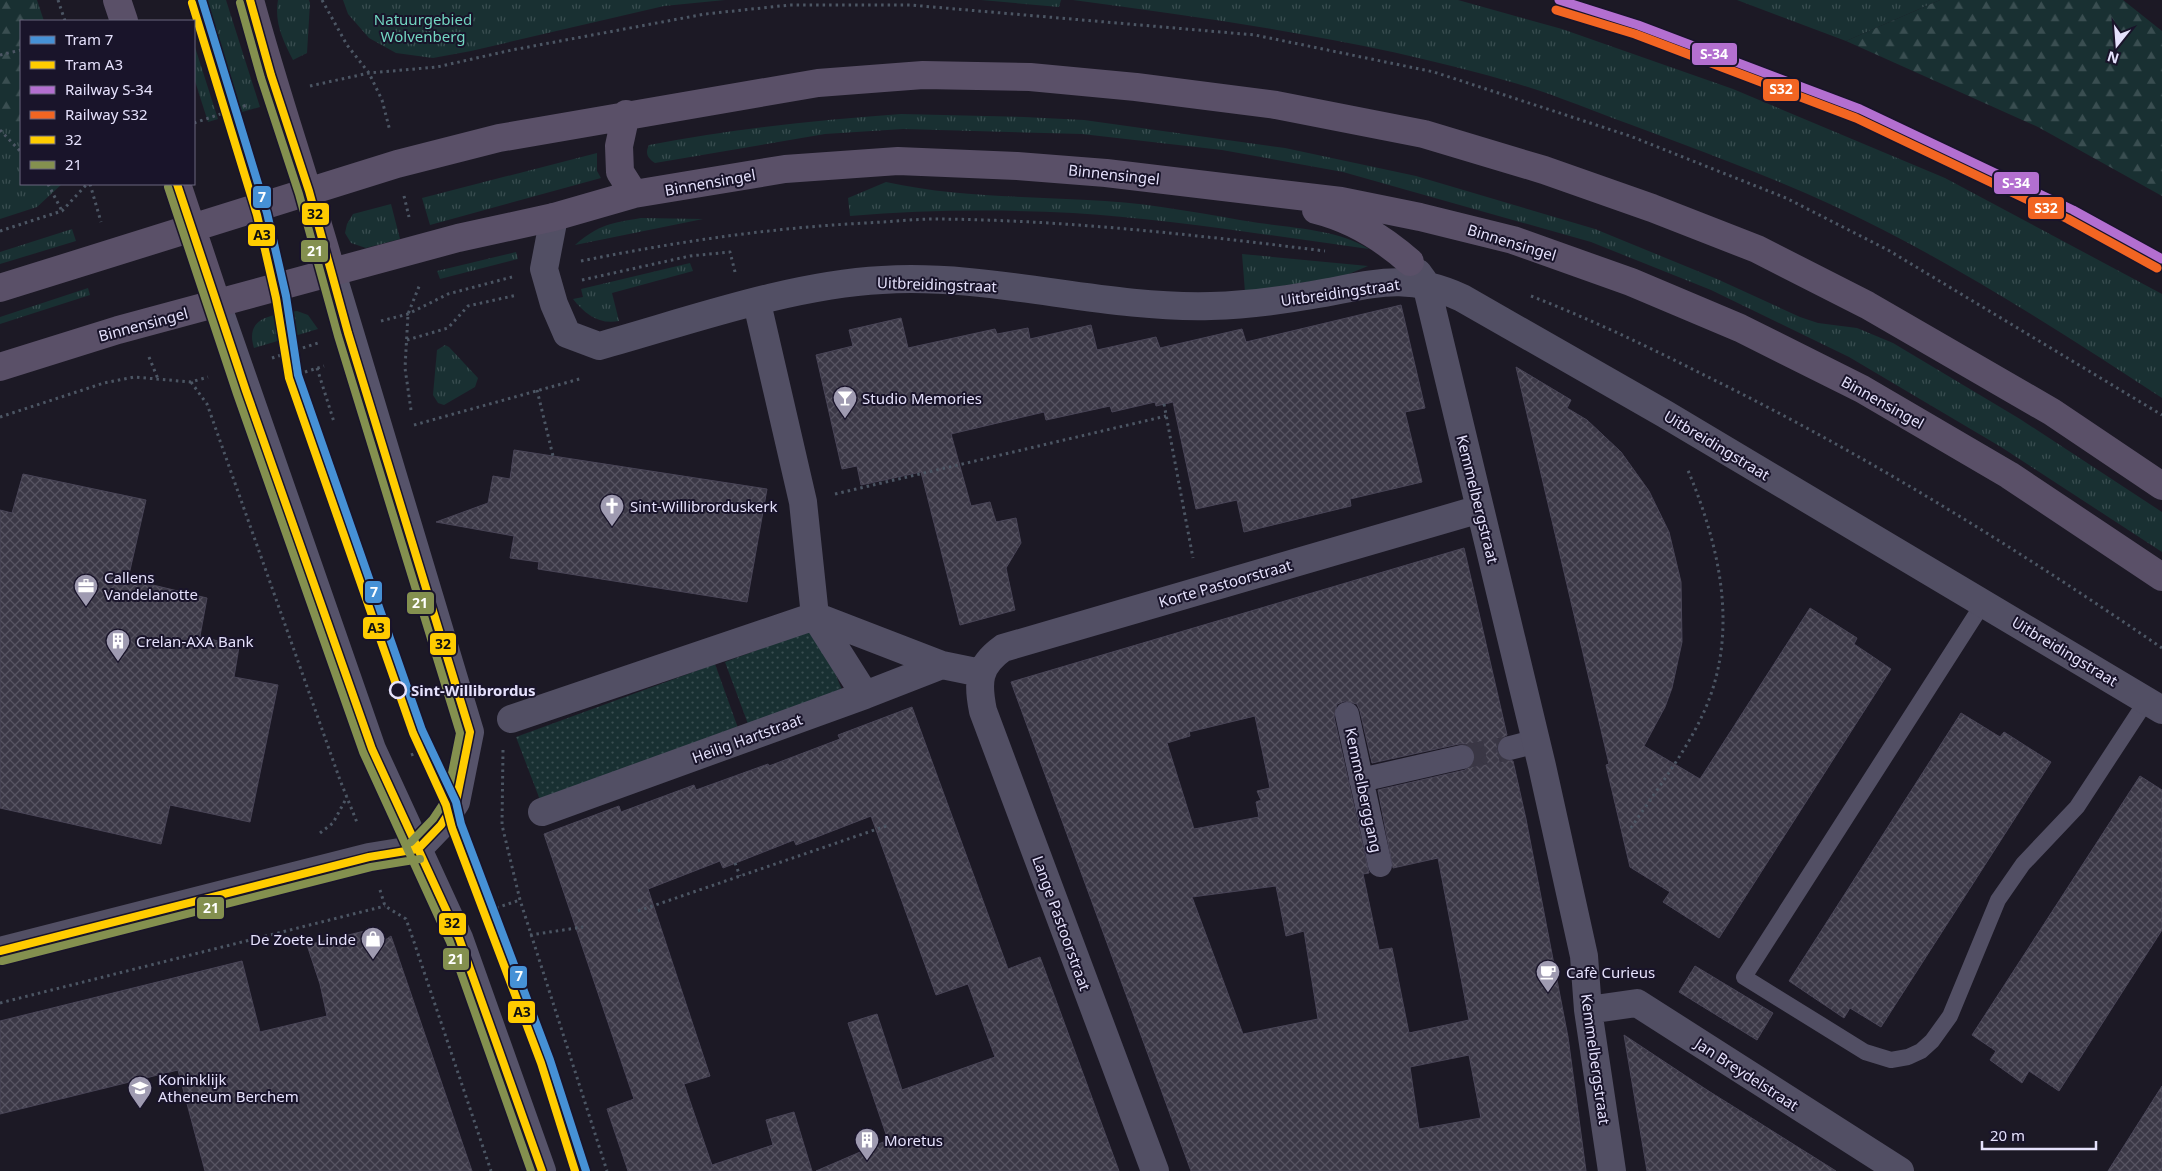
<svg xmlns="http://www.w3.org/2000/svg" width="2162" height="1171" viewBox="0 0 2162 1171" font-family="'Noto Sans',sans-serif">
  <style>
    .grass { fill: url(#grass-tufts) }
    .forest { fill: url(#forest-firs) }
    .garden { fill: url(#garden-dots) }
    .building { fill: url(#building-cross-hatch); stroke: #494557; fill-rule: evenodd }
    .lines { fill: none; stroke-linecap: round; stroke-linejoin: round }
    .pedestrian-tunnel { stroke: #3a3745; stroke-width: 24; stroke-dasharray: 24 12; stroke-linecap: butt }
    .path { stroke: #4c5664; stroke-width: 3; stroke-dasharray: 2.5 4; stroke-linecap: butt }
    .service { stroke: #524f64; stroke-width: 16 }
    .pedestrian { stroke: #524f64; stroke-width: 24 }
    .minor { stroke: #524f64; stroke-width: 28 }
    .secondary { stroke: #56536a; stroke-width: 28 }
    .primary { stroke: #5a5068; stroke-width: 28 }
    .bus-1-casing { stroke: #19142a; stroke-width: 11 }
    .bus-2-casing { stroke: #19142a; stroke-width: 11 }
    .bus-1 { stroke: #fc0; stroke-width: 8 }
    .bus-2 { stroke: #84904f; stroke-width: 8 }
    .rail-1-casing { stroke: #19142a; stroke-width: 12 }
    .rail-2-casing { stroke: #19142a; stroke-width: 12 }
    .rail-1 { stroke: #b36fd0; stroke-width: 9 }
    .rail-2 { stroke: #f26522; stroke-width: 9 }
    .tram-1-casing { stroke: #19142a; stroke-width: 11 }
    .tram-2-casing { stroke: #19142a; stroke-width: 11 }
    .tram-1 { stroke: #4691d6; stroke-width: 8 }
    .tram-2 { stroke: #fc0; stroke-width: 8 }
    .stop-dot { fill: #19142a; stroke: #e5e1fc; stroke-width: 2.5 }
    .labels { text-anchor: middle; dominant-baseline: central; stroke-width: 4; stroke-linejoin: round; paint-order: stroke }
    .park-label { font-size: 15px; fill: #72d6c1; stroke: #19142a }
    .street-label { font-size: 15px; fill: #e5e1fc; stroke: #19142a }
    .poi-label { font-size: 15px; fill: #e5e1fc; stroke: #19142a; text-anchor: start }
    .stop-label { font-size: 15px; font-weight: bold; fill: #e5e1fc; stroke: #19142a; text-anchor: start }
    .line-badge { stroke: #19142a; stroke-width: 2 }
    .badge-label { font-size: 14px; text-anchor: middle; font-weight: bold; fill: #fff }
    .pale-badge-label { font-size: 14px; text-anchor: middle; font-weight: bold; fill: #111 }
  </style>
  <defs>
    <pattern id="grass-tufts" width="24" height="20" patternUnits="userSpaceOnUse" patternTransform="scale(1.25)"><rect width="24" height="20" fill="#193032"/><path d="M3 7l-1-3M5 7V3M7 7l1-3M15 17l-1-3M17 17v-4M19 17l1-3" fill="none" stroke="#3a4e51"/></pattern>
    <pattern id="forest-firs" width="22" height="20" patternUnits="userSpaceOnUse" patternTransform="scale(1.25)"><rect width="22" height="20" fill="#193032"/><path d="M5 1l3.5 6h-7zM16 11l3.5 6h-7z" fill="#3a4e51"/></pattern>
    <pattern id="garden-dots" width="8" height="8" patternUnits="userSpaceOnUse" patternTransform="scale(1.25)"><rect width="8" height="8" fill="#193032"/><path d="M2 2h.1M6 6h.1" fill="none" stroke="#3a4e51" stroke-width="1.8" stroke-linecap="round"/></pattern>
    <pattern id="building-cross-hatch" width="8" height="8" patternUnits="userSpaceOnUse" patternTransform="scale(1.25)"><rect width="8" height="8" fill="#3b3846"/><path d="M0 0l8 8M0 8l8-8" fill="none" stroke="#575462"/></pattern>
  </defs>
  <rect width="100%" height="100%" fill="#1c1925"/>
  <path class="grass" d="M0,0h37l7,21h-23v163h41l-25,23 -37,12z
    M206,0h20l34,107 -18,5z
    M278,0h31l1,3 -3,50 -14,7c-10,-19 -19,-38 -15,-60z
    M343,0h382l-61,6 -193,45 -38,7 -37,-5 -27,-15 -21,-24z
    M981,0h80l-2,7z
    M1073,0h385l104,29 171,60 212,89 217,116v104c-106,-69 -215,-140 -330,-193 -65,-30 -136,-56 -203,-81 -37,-13 -73,-29 -111,-40 -145,-43 -295,-64 -445,-84z
    M1737,0h203l-94,41z
    M194,44l24,75 -10,3 -14,-44z
    M901,114l123,3 60,3 201,28 131,28 179,53 122,50 83,38 18,6 39,5 36,15 127,76 142,93v40l-161,-105 -152,-90 -138,-67 -120,-48 -248,-70 -121,-22 -140,-16 -179,-5 -78,5 -170,29c-8,-5 -10,-10 -6,-18 84,-16 167,-25 252,-31z
    M597,153v18l4,7 -171,47 -8,-27z
    M886,182c72,16 146,14 219,19 52,3 103,14 154,22 35,5 80,7 110,26 -98,-13 -197,-30 -296,-36 -75,-4 -149,-3 -223,3l-2,-18z
    M391,204l9,35 -34,9 -15,-5 -6,-10 2,-9 6,-10z
    M641,218l62,1 -128,26c24,-21 37,-22 66,-27z
    M72,229l4,12 -76,23v-12z
    M516,252l2,7 -78,20 -3,-8z
    M1242,254l126,12 -24,10 -99,16z
    M690,263l3,8 -81,22 7,28c-20,4 -34,-7 -46,-22l10,-2 -2,-8z
    M88,288l2,7 -90,29v-7z
    M297,311l11,4 10,14 -64,19c-10,-32 20,-33 43,-37z
    M445,345l4,2 29,31 -3,9 -31,18 -6,-2 -5,-8 4,-45z"/>
  <path class="forest" d="M0,0h33l6,21h-18v109l-21,-22z
    M1940,0h183l39,31v165l-124,-69 -192,-86z"/>
  <path class="garden" d="M817,628l25,62 -94,34 -23,-62z
    M715,664l23,64 -198,72 -24,-63z"/>
  <path class="building" d="M1401,305l24,103 -20,4 17,70 -72,17 1,7 -107,26 -7,-32 -41,9 -23,-107 -17,4 -1,-4 -43,10 -2,-6 -64,14 -2,-8 -93,22 20,72 19,-4 6,20 20,-4 5,25 -15,25 9,42 -55,15 -39,-153 -60,13 -4,-19 -15,3 -26,-114 37,-9 -4,-16 52,-12 7,30 87,-19 2,5 31,-6 2,11 61,-14 6,25 59,-13 4,11 82,-19 4,13z
    M1516,367l55,33 -4,8 20,12 34,32 28,39 20,41 12,50 1,60 -10,46 -7,19 -21,39 56,33 110,-171 47,30 -3,6 37,25 -172,269 -56,-36 7,-10 -40,-25 -24,-102 3,-1z
    M514,450l253,39 -20,113 -209,-33 1,-7 -29,-4 4,-22 -78,-14 52,-19 5,-27 17,3z
    M23,474l123,26 -18,79 79,19 -7,38 39,11 -5,30 44,8 -28,137 -80,-17 -9,39 -161,-36v-298l12,3z
    M1464,548l43,187 -7,4 -3,12 4,7 12,3 13,58 42,218 18,134h-395l-180,-489zM1345,701l12,3 3,7 12,52 87,-19h7l9,9v9l-10,8 -87,20 15,78 45,-10 31,162 -60,13 -17,-85 -13,2 -16,-76 6,-1 -35,-156 3,-13zM1255,716l15,72 -13,3 4,9 -5,2 3,15 -65,12 -27,-86 23,-7 -1,-4zM1276,886l10,50 18,-5 14,88 -75,15 -51,-137zM1469,1055l12,63 -62,11 -9,-62z
    M912,707l96,262 32,-12 79,214h-303l72,-31 -40,-117 29,-9 25,76 93,-33 -27,-73 -32,11 -65,-179 -75,29 -2,-5 -71,28 -3,-7 -72,28 62,187 -26,8 29,84 -1,-3 61,-20 -7,-25 28,-8 18,59h-184l-21,-62 27,-10 -90,-265 75,-28 2,6 73,-27 2,5 72,-26 1,2 71,-27 -2,-4z
    M1961,713l39,24 4,-5 47,30 -170,265 -31,-19 -6,10 -55,-37z
    M2140,776l22,14v140l-103,161 -30,-20 -7,12 -32,-23 6,-9 -24,-16z
    M377,928l1,17 13,-9 81,235h-267l-27,-101 -178,44v-93l242,-60 18,71 67,-16 -7,-32 -13,-39z
    M1695,966l78,47 -16,27 -78,-48z
    M1624,1035l83,55 129,81h-189z
    M2162,1086v85h-54z"/>
  <g class="lines">
    <path class="pedestrian-tunnel" d="M1462,757l48,-9"/>
    <path class="path" d="M58,0l7,21
      M322,0l25,45 22,28 13,27 8,31
      M0,55l21,-5
      M310,86l59,-13 68,-6 75,-17 193,-36 85,-9h120l345,30 179,37 196,64 156,62 102,52 274,165
      M194,123l53,-18
      M0,130l21,22
      M48,184l14,27
      M90,184l11,38
      M404,196l5,21
      M0,231l62,-20 25,-27
      M581,261c94,-19 188,-33 284,-38 24,-1 48,-4 72,-4 130,1 259,16 388,32
      M582,280l108,-24 40,-4 5,20
      M1531,296c59,23 118,51 175,80 159,78 310,172 456,272
      M381,321l27,-7 40,-20 64,-17
      M407,340l41,-12 20,-22 49,-11
      M149,357l9,22
      M272,358l46,-15
      M317,368l17,54
      M305,372l19,-6
      M191,382l16,22 133,376 18,45
      M537,390l16,66
      M1164,404l29,154
      M411,410l-6,-42 3,-54 12,-30
      M0,417l104,-34 30,-6 57,5 17,-5
      M414,425l169,-47
      M835,494l331,-78
      M503,750l-1,75 18,75 87,271
      M411,755l23,-9
      M1631,828c27,-41 64,-87 80,-134 26,-75 6,-155 -24,-226
      M320,833l13,-10 14,-26
      M735,863l5,13
      M380,890l5,16 21,13 7,20 78,232
      M638,911l251,-86
      M484,912l36,-12
      M530,935l53,-8
      M0,1003l385,-97"/>
    <path class="service" d="M1984,602l-240,375 121,75 26,8 17,-3 13,-6 11,-10 18,-25 48,-116 25,-36 54,-57 70,-107"/>
    <path class="pedestrian" d="M1347,714l33,151
      M1510,748l27,-7
      M1361,780l101,-23"/>
    <path class="minor" d="M554,217l-10,52 10,35 13,30 32,12c90,-25 190,-61 283,-66 110,-7 219,29 329,26 34,-1 67,-5 101,-11 60,-10 91,-24 150,3l203,116 497,296
      M1418,273l8,11 116,482 42,190 4,54 24,161
      M815,616l127,49
      M865,695l77,-30 39,8
      M511,719l304,-103 -12,-114 -46,-199
      M542,812l323,-117 -50,-79
      M0,951l369,-94 49,-8
      M1588,1010l49,-7 263,168
      M1155,1171l-172,-460c-6,-30 -5,-45 20,-63l477,-139"/>
    <path class="secondary" d="M332,273l138,459 -14,70 -15,23 -23,24
      M217,304l155,445 87,189 83,233"/>
    <path class="primary" d="M117,0l7,21
      M250,0c25,92 56,181 82,273
      M626,114l-7,32 1,26 14,22
      M177,184l40,120
      M1316,210c36,9 67,28 94,52
      M0,288l397,-124 102,-26 319,-55 105,-8 107,2 106,10 140,18 148,29 120,36 108,38 105,41 110,56 185,107 110,74
      M0,367l118,-37 340,-92 96,-21 80,-23 151,-25 113,-8 119,5 89,7 235,28 79,16 93,23 118,42 109,46 122,61 147,86 153,102"/>
    <defs>
      <path id="bus-1" d="M250,0l21,75 38,116 39,142 122,399 -14,70 -15,23 -23,24
        M177,184l69,207 126,358 87,189 83,233
        M0,951l369,-94 49,-8"/>
      <path id="bus-2" d="M240,3l21,75 38,116 39,142 122,397 -13,65 -14,21 -22,23
        M168,187l69,207 126,358 87,190 81,229
        M2,961l369,-94 49,-8"/>
    </defs>
    <use href="#bus-1" class="bus-1-casing"/>
    <use href="#bus-2" class="bus-2-casing"/>
    <use href="#bus-1" class="bus-1"/>
    <use href="#bus-2" class="bus-2"/>
    <defs>
      <path id="rail-1" d="M1559,0l79,25 222,84 213,101 89,49"/>
      <path id="rail-2" d="M1556,10l79,24 221,84 212,101 89,49"/>
    </defs>
    <use href="#rail-1" class="rail-1-casing"/>
    <use href="#rail-2" class="rail-2-casing"/>
    <use href="#rail-1" class="rail-1"/>
    <use href="#rail-2" class="rail-2"/>
    <defs>
      <path id="tram-1" d="M202,0l65,213 19,83 12,79 124,355 34,72 5,22 89,236 36,111"/>
      <path id="tram-2" d="M192,3l65,212 19,83 13,80 124,355 33,72 6,23 89,235 34,108"/>
    </defs>
    <use href="#tram-1" class="tram-1-casing"/>
    <use href="#tram-2" class="tram-2-casing"/>
    <use href="#tram-1" class="tram-1"/>
    <use href="#tram-2" class="tram-2"/>
  </g>
  <defs>
    <symbol id="bar-pin" viewBox="-11 -11 22 30"><path d="M0 17L-7.5 6A9.5 9.5 0 1 1 7.5 6Z" fill="#9f9bb1" stroke="#19142a"/><path d="M-6-5H6L.8 .8V4.5H3.5V6h-7V4.5H-.8V.8Z" fill="#fff"/></symbol>
    <symbol id="church-pin" viewBox="-11 -11 22 30"><path d="M0 17L-7.5 6A9.5 9.5 0 1 1 7.5 6Z" fill="#9f9bb1" stroke="#19142a"/><path d="M-1.2-6h2.4v3.5h3.3v2.4h-3.3V6h-2.4V-.1h-3.3v-2.4h3.3Z" fill="#fff"/></symbol>
    <symbol id="office-pin" viewBox="-11 -11 22 30"><path d="M0 17L-7.5 6A9.5 9.5 0 1 1 7.5 6Z" fill="#9f9bb1" stroke="#19142a"/><path d="M-6-3h4V-5.5h4V-3h4V5H-6ZM-1-4.5V-3h2v-1.5ZM-6 0V1H6V0Z" fill="#fff"/></symbol>
    <symbol id="building-pin" viewBox="-11 -11 22 30"><path d="M0 17L-7.5 6A9.5 9.5 0 1 1 7.5 6Z" fill="#9f9bb1" stroke="#19142a"/><path d="M-4-6H4V6H1V3H-1V6H-4ZM-2.5-4.3h1.7v1.8h-1.7ZM.8-4.3h1.7v1.8H.8ZM-2.5-1h1.7V.8h-1.7ZM.8-1h1.7V.8H.8Z" fill="#fff"/></symbol>
    <symbol id="shop-pin" viewBox="-11 -11 22 30"><path d="M0 17L-7.5 6A9.5 9.5 0 1 1 7.5 6Z" fill="#9f9bb1" stroke="#19142a"/><path d="M-5-2.5h2.3a2.7 3.5 0 0 1 5.4 0H5L5.5 6h-11ZM-1.5-2.5h3a1.5 2.3 0 0 0-3 0Z" fill="#fff"/></symbol>
    <symbol id="cafe-pin" viewBox="-11 -11 22 30"><path d="M0 17L-7.5 6A9.5 9.5 0 1 1 7.5 6Z" fill="#9f9bb1" stroke="#19142a"/><path d="M-5.5-4.5H6V0H3Q3 3.5 0 3.5H-2.5Q-5.5 3.5-5.5 0ZM3-3.2v2h1.7v-2ZM-6 4.5H4V6H-6Z" fill="#fff"/></symbol>
    <symbol id="school-pin" viewBox="-11 -11 22 30"><path d="M0 17L-7.5 6A9.5 9.5 0 1 1 7.5 6Z" fill="#9f9bb1" stroke="#19142a"/><path d="M0-5L7-2L0 1L-7-2ZM-4 1L0 2.5L4 1V4Q0 6-4 4Z" fill="#fff"/></symbol>
  </defs>
  <g fill-rule="evenodd">
    <use href="#bar-pin" x="831" y="384" width="28" height="38"/>
    <use href="#church-pin" x="598" y="492" width="28" height="38"/>
    <use href="#office-pin" x="72" y="572" width="28" height="38"/>
    <use href="#building-pin" x="104" y="627" width="28" height="38"/>
    <use href="#shop-pin" x="359" y="925" width="28" height="38"/>
    <use href="#cafe-pin" x="1534" y="958" width="28" height="38"/>
    <use href="#school-pin" x="126" y="1074" width="28" height="38"/>
    <use href="#building-pin" x="853" y="1126" width="28" height="38"/>
  </g>
  <circle class="stop-dot" cx="398" cy="690" r="8"/>
  <g class="labels">
    <g class="park-label">
      <text x="423" y="19">Natuurgebied<tspan x="423" dy="17">Wolvenberg</tspan></text>
    </g>
    <g class="street-label">
      <text transform="translate(1114 174) rotate(6)">Binnensingel</text>
      <text transform="translate(710 182) rotate(-10)">Binnensingel</text>
      <text transform="translate(1512 242) rotate(17)">Binnensingel</text>
      <text transform="translate(937 284) rotate(2)">Uitbreidingstraat</text>
      <text transform="translate(1340 292) rotate(-8)">Uitbreidingstraat</text>
      <text transform="translate(143 324) rotate(-15)">Binnensingel</text>
      <text transform="translate(1883 402) rotate(29)">Binnensingel</text>
      <text transform="translate(1717 445) rotate(31)">Uitbreidingstraat</text>
      <text transform="translate(1478 499) rotate(76)">Kemmelbergstraat</text>
      <text transform="translate(1225 583) rotate(-16)">Korte Pastoorstraat</text>
      <text transform="translate(2065 651) rotate(31)">Uitbreidingstraat</text>
      <text transform="translate(747 738) rotate(-20)">Heilig Hartstraat</text>
      <text transform="translate(1364 790) rotate(78)">Kemmelberggang</text>
      <text transform="translate(1062 923) rotate(70)">Lange Pastoorstraat</text>
      <text transform="translate(1596 1059) rotate(82)">Kemmelbergstraat</text>
      <text transform="translate(1747 1074) rotate(33)">Jan Breydelstraat</text>
    </g>
    <g class="poi-label">
      <text x="862" y="398">Studio Memories</text>
      <text x="630" y="506">Sint-Willibrorduskerk</text>
      <text x="104" y="577">Callens<tspan x="104" dy="17">Vandelanotte</tspan></text>
      <text x="136" y="641">Crelan-AXA Bank</text>
      <text x="356" y="939" text-anchor="end">De Zoete Linde</text>
      <text x="1566" y="972">Cafè Curieus</text>
      <text x="158" y="1079">Koninklijk<tspan x="158" dy="17">Atheneum Berchem</tspan></text>
      <text x="884" y="1140">Moretus</text>
    </g>
    <g class="stop-label">
      <text x="411" y="690">Sint-Willibrordus</text>
    </g>
  </g>
  <g class="line-badge">
    <rect x="1691" y="42" width="47" height="24" rx="5" fill="#b36fd0"/>
    <rect x="1762" y="78" width="38" height="24" rx="5" fill="#f26522"/>
    <rect x="1993" y="171" width="47" height="24" rx="5" fill="#b36fd0"/>
    <rect x="252" y="185" width="20" height="24" rx="5" fill="#4691d6"/>
    <rect x="2027" y="196" width="38" height="24" rx="5" fill="#f26522"/>
    <rect x="301" y="202" width="29" height="24" rx="5" fill="#fc0"/>
    <rect x="247" y="223" width="29" height="24" rx="5" fill="#fc0"/>
    <rect x="300" y="239" width="29" height="24" rx="5" fill="#84904f"/>
    <rect x="364" y="580" width="19" height="24" rx="5" fill="#4691d6"/>
    <rect x="406" y="591" width="29" height="24" rx="5" fill="#84904f"/>
    <rect x="362" y="616" width="29" height="24" rx="5" fill="#fc0"/>
    <rect x="429" y="632" width="28" height="24" rx="5" fill="#fc0"/>
    <rect x="196" y="896" width="29" height="24" rx="5" fill="#84904f"/>
    <rect x="438" y="912" width="29" height="24" rx="5" fill="#fc0"/>
    <rect x="442" y="947" width="28" height="24" rx="5" fill="#84904f"/>
    <rect x="509" y="965" width="19" height="24" rx="5" fill="#4691d6"/>
    <rect x="507" y="1000" width="29" height="24" rx="5" fill="#fc0"/>
  </g>
  <g class="badge-label">
    <text x="1714" y="59">S-34</text>
    <text x="1781" y="94">S32</text>
    <text x="2016" y="188">S-34</text>
    <text x="262" y="202">7</text>
    <text x="2046" y="213">S32</text>
    <text x="315" y="256">21</text>
    <text x="374" y="597">7</text>
    <text x="420" y="608">21</text>
    <text x="211" y="913">21</text>
    <text x="456" y="964">21</text>
    <text x="519" y="981">7</text>
  </g>
  <g class="pale-badge-label">
    <text x="315" y="219">32</text>
    <text x="262" y="240">A3</text>
    <text x="376" y="633">A3</text>
    <text x="443" y="649">32</text>
    <text x="452" y="928">32</text>
    <text x="522" y="1017">A3</text>
  </g>
  <rect x="20" y="20" width="175" height="165" fill="#19142a" stroke="#6b667e"/>
  <rect x="30" y="36" width="25" height="8" fill="#4691d6" stroke="#6b667e"/>
  <text x="65" y="45" font-size="15" fill="#e5e1fc">Tram 7</text>
  <rect x="30" y="61" width="25" height="8" fill="#ffcc00" stroke="#6b667e"/>
  <text x="65" y="70" font-size="15" fill="#e5e1fc">Tram A3</text>
  <rect x="30" y="86" width="25" height="8" fill="#b36fd0" stroke="#6b667e"/>
  <text x="65" y="95" font-size="15" fill="#e5e1fc">Railway S-34</text>
  <rect x="30" y="111" width="25" height="8" fill="#f26522" stroke="#6b667e"/>
  <text x="65" y="120" font-size="15" fill="#e5e1fc">Railway S32</text>
  <rect x="30" y="136" width="25" height="8" fill="#ffcc00" stroke="#6b667e"/>
  <text x="65" y="145" font-size="15" fill="#e5e1fc">32</text>
  <rect x="30" y="161" width="25" height="8" fill="#84904f" stroke="#6b667e"/>
  <text x="65" y="170" font-size="15" fill="#e5e1fc">21</text>
  <g transform="translate(2117 45) rotate(197)" stroke="#19142a" stroke-width="4" paint-order="stroke">
  <path d="M0-4L9 19L0 12L-9 19Z" fill="#e5e1fc"/>
  <text y="-8" font-size="14" font-weight="bold" text-anchor="middle" fill="#e5e1fc">N</text>
  </g>
  <path d="M1982 1141v8h114v-8" fill="none" stroke="#e5e1fc" stroke-width="2.5"/>
  <text x="1990" y="1141" font-size="15" fill="#e5e1fc" stroke="#19142a" stroke-width="4" paint-order="stroke">20 m</text>
</svg>
